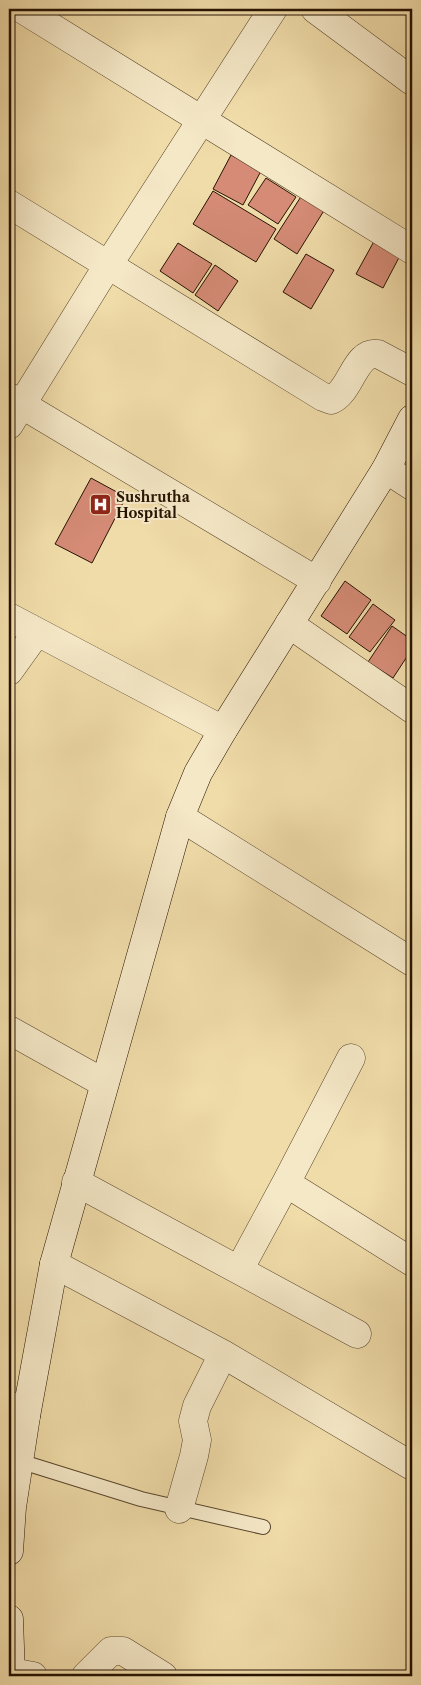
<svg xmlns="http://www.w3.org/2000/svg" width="421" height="1685" viewBox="0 0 421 1685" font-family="'Libre Caslon Text',serif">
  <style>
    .building { fill: #d58b76; stroke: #261302 }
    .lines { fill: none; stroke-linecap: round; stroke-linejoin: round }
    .lane-casing { stroke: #58452c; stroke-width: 16 }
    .street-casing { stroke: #58452c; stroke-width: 29 }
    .secondary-casing { stroke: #261302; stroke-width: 29 }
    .lane { stroke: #f5e8c7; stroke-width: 14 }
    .street { stroke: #f5e8c7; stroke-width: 28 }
    .secondary { stroke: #f5e8c7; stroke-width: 28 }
    .labels { text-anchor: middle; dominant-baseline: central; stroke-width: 4; stroke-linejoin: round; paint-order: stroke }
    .poi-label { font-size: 14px; font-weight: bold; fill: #261302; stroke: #f5e8c7; text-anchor: start }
  </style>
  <rect width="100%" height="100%" fill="#f0dca9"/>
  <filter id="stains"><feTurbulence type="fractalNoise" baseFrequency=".004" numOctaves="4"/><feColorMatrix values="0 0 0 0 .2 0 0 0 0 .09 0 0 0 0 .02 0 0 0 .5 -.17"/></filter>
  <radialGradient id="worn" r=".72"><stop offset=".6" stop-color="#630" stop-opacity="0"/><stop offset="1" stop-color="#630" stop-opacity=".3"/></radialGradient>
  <path class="building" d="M231,155l30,16 -18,34 -30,-16z
    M266,178l30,19 -18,27 -30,-19z
    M213,191l63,38 -20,33 -63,-38z
    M302,195l23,14 -28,45 -23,-15z
    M378,234l26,14 -21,40 -27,-14z
    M178,243l34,21 -19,29 -33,-22z
    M306,254l28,16 -23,39 -28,-17z
    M215,265l23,16 -20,30 -23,-16z
    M91,478l35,19 -34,66 -37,-19z
    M345,581l26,19 -24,34 -26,-18z
    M373,604l22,16 -25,32 -21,-15z
    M392,626l20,14v9l-19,29 -25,-16z"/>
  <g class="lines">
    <defs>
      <path id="lane" d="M19,1461l122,38 122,28"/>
      <path id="street" d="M22,9l390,241
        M315,9l97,72
        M9,204l314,193 8,3c20,-8 24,-50 47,-46l34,18
        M9,397l308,184
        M9,425l89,-144 175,-272
        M386,469l26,17
        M9,617l214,113
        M289,624l123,85
        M9,671l28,-39
        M180,817l232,145
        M9,1030l95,53
        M351,1058l-65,125 126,79
        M76,1182l281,152
        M54,1264l169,90 189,112
        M239,1270l47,-87
        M9,1405l17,11
        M179,1509l15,-53 3,-16 -4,-19 4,-15 26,-52
        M11,1672l22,4
        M86,1676l25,-25h12l40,25"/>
      <path id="secondary" d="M9,1551l3,-44 14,-91 28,-152 126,-447 18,-44 25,-43 163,-261 26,-50
        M9,1619l2,57"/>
    </defs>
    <use href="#lane" class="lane-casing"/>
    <use href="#street" class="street-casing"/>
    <use href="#secondary" class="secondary-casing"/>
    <use href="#lane" class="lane"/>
    <use href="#street" class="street"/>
    <use href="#secondary" class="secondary"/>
  </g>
  <defs>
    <symbol id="hospital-square" viewBox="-11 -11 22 22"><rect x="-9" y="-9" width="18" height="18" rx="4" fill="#8f2418" stroke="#f5e8c7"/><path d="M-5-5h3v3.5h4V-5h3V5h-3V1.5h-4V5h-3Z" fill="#fff"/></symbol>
  </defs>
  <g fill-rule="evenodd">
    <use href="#hospital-square" x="88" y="492" width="25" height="25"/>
  </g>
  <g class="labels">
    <g class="poi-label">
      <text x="116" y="497">Sushrutha<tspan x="116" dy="16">Hospital</tspan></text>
    </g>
  </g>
  <rect width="421" height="1685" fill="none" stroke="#f0dca9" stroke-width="30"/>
  <rect x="10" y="10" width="401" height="1665" fill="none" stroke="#261302" stroke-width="2.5"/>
  <rect x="15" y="15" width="391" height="1655" fill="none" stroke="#261302"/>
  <rect width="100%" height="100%" filter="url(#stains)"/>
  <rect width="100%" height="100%" fill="url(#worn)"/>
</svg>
